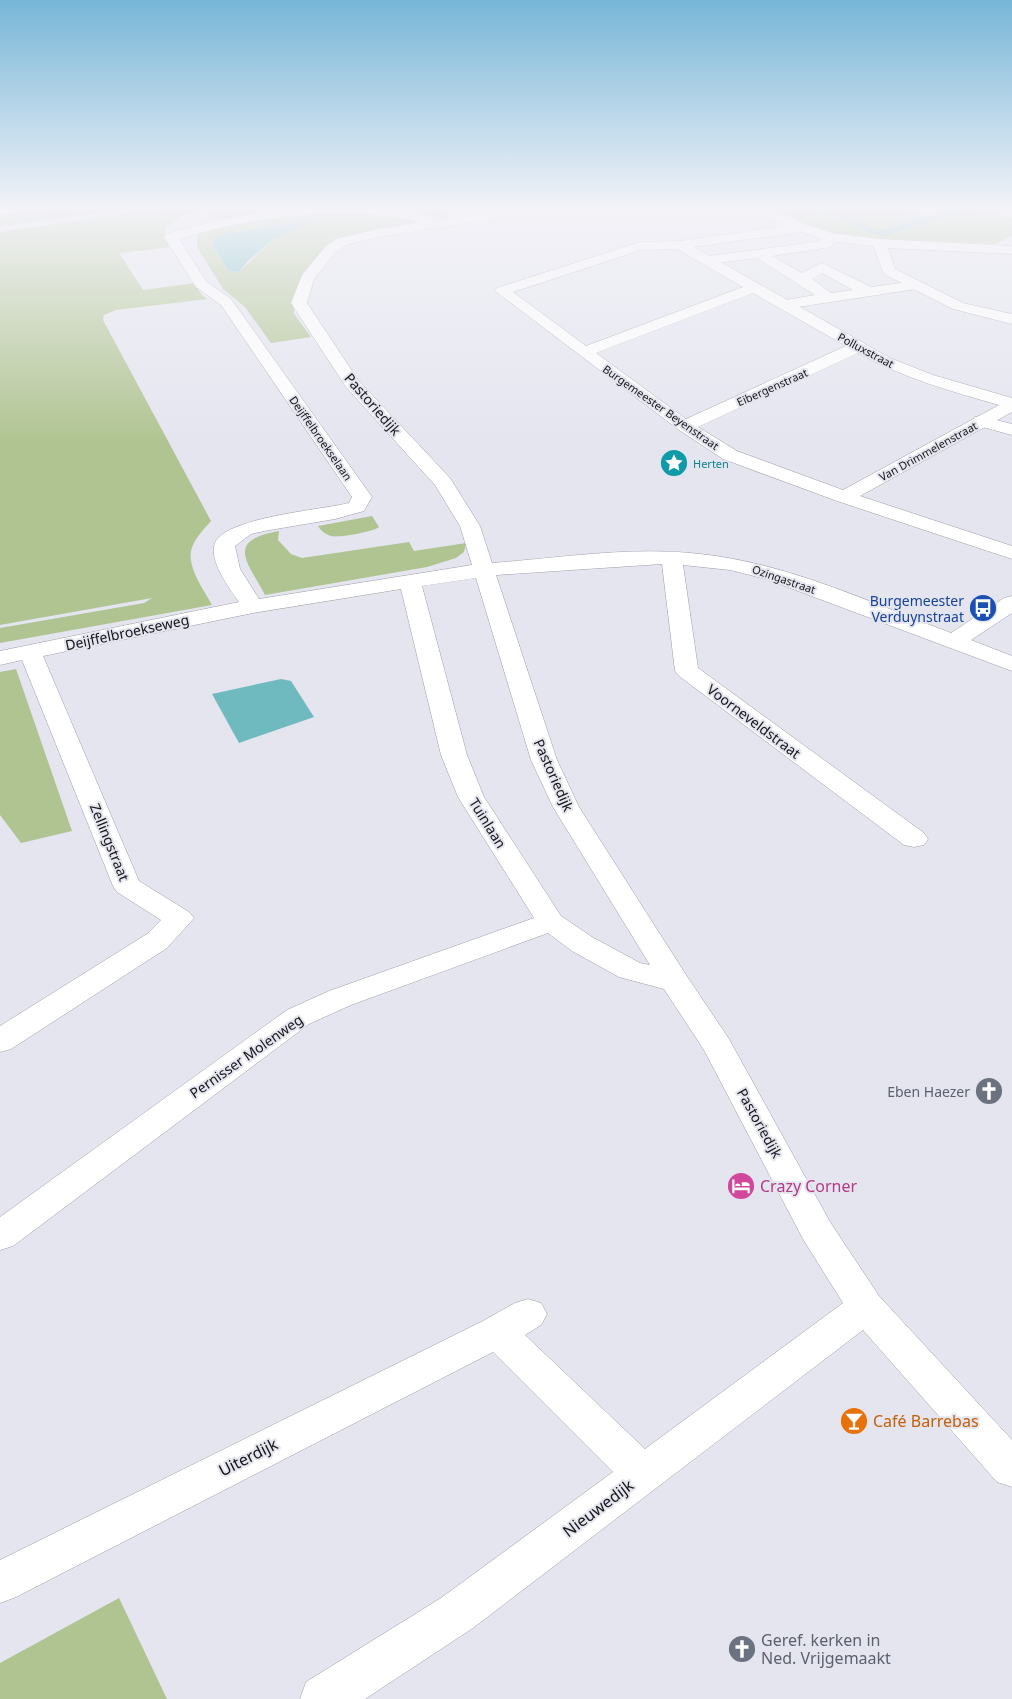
<svg xmlns="http://www.w3.org/2000/svg" width="1012" height="1699" viewBox="0 0 1012 1699" font-family="'Noto Sans',sans-serif">
  <style>
    .green { fill: #b0c491; fill-rule: evenodd }
    .water { fill: #6fbabf }
    .lines { fill: none; stroke-linecap: round; stroke-linejoin: round }
    .pedestrian-casing { stroke: #9d9ea7; stroke-width: 1 }
    .minor-casing { stroke: #9d9ea7; stroke-width: 1 }
    .pedestrian { fill: #fff; fill-rule: evenodd }
    .minor { fill: #fff; fill-rule: evenodd }
    .labels { text-anchor: middle; dominant-baseline: central; stroke-width: 4; stroke-linejoin: round; paint-order: stroke }
    .far-street-label { font-size: 11px; fill: #151518; stroke: #e4e5ef }
    .far-culture-label { font-size: 11px; fill: #0d838f; stroke: #e4e5ef; text-anchor: start }
    .street-label { font-size: 14px; fill: #151518; stroke: #e4e5ef }
    .transit-label { font-size: 14px; fill: #164399; stroke: #e4e5ef; text-anchor: end }
    .worship-label { font-size: 14px; fill: #5b616d; stroke: #e4e5ef; text-anchor: end }
    .near-hotel-label { font-size: 16px; fill: #b23c85; stroke: #e4e5ef; text-anchor: start }
    .near-food-label { font-size: 16px; fill: #c56008; stroke: #e4e5ef; text-anchor: start }
    .near-street-label { font-size: 16px; fill: #151518; stroke: #e4e5ef }
    .near-worship-label { font-size: 16px; fill: #5b616d; stroke: #e4e5ef; text-anchor: start }
  </style>
  <rect width="100%" height="100%" fill="#e4e5ef"/>
  <path class="green" d="M57,206h95l-152,20v-13z
    M179,206h48c-24,4 -46,5 -63,24l2,8 6,9 -53,6 24,37 52,-7 6,11 6,5 -91,11 -12,5 -1,5 108,201c-7,8 -18,19 -20,30 -3,18 13,39 21,54l-212,38v-15l144,-25 8,-5 -152,27v-393z
    M256,206h63l-93,14 -16,-2 -1,-3z
    M407,206h42l-8,1 11,6 -9,2 8,4h-10l-35,-11z
    M767,206h42l64,28 12,2 78,-24 -9,-3 13,-3 45,12v17l-16,9 -115,-5 -45,-5 -30,-10z
    M853,206h45l28,10 -48,15 -48,-21z
    M351,211l59,7 14,5 -85,17 -10,3 -9,10 -26,47v14l17,23 -40,6 -26,-36 -22,-18 -26,-42v-12l18,-7 68,-11 31,-4zM305,221h5l-37,18 -34,33 -10,-1 -17,-27 17,-11z
    M372,516l7,11c-6,5 -40,11 -48,9 -6,-2 -10,-5 -13,-10z
    M279,531l-1,9 13,14 11,4 107,-16 5,9 52,-8 -2,9 -8,6 -29,9 -162,28c-18,-34 -40,-54 14,-64z
    M16,669l56,162 -51,12 -21,-28v-143z
    M119,1598l48,101h-167v-36z"/>
  <path class="water" d="M834,206h19l-22,4 47,21 76,-22 11,2 -80,25 -12,-2 -54,-24z
    M305,221l8,1 -40,17 -25,22 -9,11 -10,-1 -17,-27 6,-8 11,-3z
    M281,679l10,2 23,36 -75,26 -27,-49z"/>
  <g class="lines">
    <defs>
      <path id="pedestrian" d="M830,233l7,4 -6,10 -59,9 30,17 20,-10 49,24 45,-6 5,1 2,3 -2,3 -5,1 -131,20 -5,-2 -3,-3 3,-3 35,-6 -58,-37 -48,6 -5,-1 -2,-3 2,-3 5,-1 112,-15 4,-7zM822,273l31,17 -22,3 -19,-14z
        M981,416l31,8v11l-37,-10 -3,-4 3,-4z"/>
      <path id="minor" d="M13,206h35l-6,4 -42,5v-8z
        M309,206h61l41,6 26,8 93,-14h28l-6,4 -174,27 -32,8 -11,8 -21,26 -7,24 51,77 92,98 30,48 12,37c69,-5 139,-17 208,-9 87,9 169,48 251,79l53,-35 8,-2v17l-41,27 41,16v15l-246,-92 -36,-9 -47,-5 15,103 226,165 4,6 -4,6 -10,2 -10,-2 -225,-169 -4,-5 -13,-107 -166,11 61,185 22,47 107,168 43,64 101,183 49,74 133,144v47l-15,-5 -134,-152 -390,298 -108,71h-65l6,-17 135,-84 172,-126 -120,-120 -477,245 -16,6v-43l483,-239 32,-18 13,-4 13,4 6,11 -6,11 -16,10 120,114 198,-146 -40,-64 -99,-189 -40,-61 -45,-12 -47,-26 -24,-18 -197,72 -42,19 -296,222 -13,4v-33l287,-207 42,-19 205,-73 -76,-121 -17,-42 -40,-166 -148,24 -210,43 96,225 50,31 5,6 -27,30 -156,101 -11,3v-26l147,-92 14,-14 -44,-28 -4,-6 -91,-226 -22,5v-14l239,-49c-9,-13 -31,-42 -24,-59 11,-26 107,-33 134,-40l3,-6 -131,-192 -25,-18 -32,-50 2,-3c47,-14 95,-23 143,-28zM350,213l40,3 31,6 -43,7 -42,10 -11,8 -23,28 -11,28 55,84 89,98 25,41 12,39 -213,34 -19,-30 -5,-23 16,-12 13,-3 71,-12 29,-8 8,-14 -141,-198 -25,-18 -27,-42c55,-17 113,-26 171,-26zM476,578l55,182 22,47 97,158 -10,-2 -48,-26 -31,-21 -77,-119 -17,-42 -45,-169z
        M750,206h15l41,19 26,8 47,6 133,7v8l-124,-6 7,21 68,34 49,11v10l-59,-15 -69,-35 -11,-28 -43,-5 -30,-9 -106,15 196,111 43,17 79,23v14l-152,84 152,50v13l-175,-58 -114,-42 -44,-29 -184,-139 2,-3 143,-46 40,-1 106,-15 -35,-17zM677,249l66,38 -157,59 -73,-54 128,-42zM753,293l93,53 -160,73 -90,-66zM858,353c45,25 92,38 141,52l-156,85 -106,-39 -39,-24z"/>
    </defs>
    <use href="#pedestrian" class="pedestrian-casing"/>
    <use href="#minor" class="minor-casing"/>
    <use href="#pedestrian" class="pedestrian"/>
    <use href="#minor" class="minor"/>
  </g>
  <linearGradient id="sky" x2="0" y2="1"><stop stop-color="#77b6d8"/><stop offset="0.47" stop-color="#f3f3f8"/><stop offset="1" stop-color="#f3f3f8" stop-opacity="0"/></linearGradient>
  <rect width="1012" height="443" fill="url(#sky)"/>
  <defs>
    <symbol id="sight-disc" viewBox="-11 -11 22 22"><circle r="9.5" fill="#0f9aa8" stroke="#e4e5ef"/><path d="M0-6L1.8-2.2L6-1.7L2.9 1.2L3.7 5.4L0 3.3L-3.7 5.4L-2.9 1.2L-6-1.7L-1.8-2.2Z" fill="#fff"/></symbol>
    <symbol id="bus-disc" viewBox="-11 -11 22 22"><circle r="9.5" fill="#1a4fb4" stroke="#e4e5ef"/><path d="M-5-6H5V4H4V6H2V4H-2V6H-4V4H-5ZM-3.5-4V0h7V-4ZM-3.5 1.2v1.5H-2V1.2ZM2 1.2v1.5H3.5V1.2Z" fill="#fff"/></symbol>
    <symbol id="church-disc" viewBox="-11 -11 22 22"><circle r="9.5" fill="#6b7280" stroke="#e4e5ef"/><path d="M-1.2-6h2.4v3.5h3.3v2.4h-3.3V6h-2.4V-.1h-3.3v-2.4h3.3Z" fill="#fff"/></symbol>
    <symbol id="hotel-disc" viewBox="-11 -11 22 22"><circle r="9.5" fill="#d1479c" stroke="#e4e5ef"/><path d="M-6-4.5h1.5V1H6V5H4.5V3h-9V5H-6ZM-4 0a1.8 1.8 0 1 1 3.6 0ZM.5 0V-2.5h3Q6-2.5 6 0Z" fill="#fff"/></symbol>
    <symbol id="bar-disc" viewBox="-11 -11 22 22"><circle r="9.5" fill="#e8710a" stroke="#e4e5ef"/><path d="M-6-5H6L.8 .8V4.5H3.5V6h-7V4.5H-.8V.8Z" fill="#fff"/></symbol>
  </defs>
  <g fill-rule="evenodd">
    <use href="#sight-disc" x="658" y="447" width="32" height="32"/>
    <use href="#bus-disc" x="967" y="592" width="32" height="32"/>
    <use href="#church-disc" x="973" y="1075" width="32" height="32"/>
    <use href="#hotel-disc" x="725" y="1170" width="32" height="32"/>
    <use href="#bar-disc" x="838" y="1405" width="32" height="32"/>
    <use href="#church-disc" x="726" y="1633" width="32" height="32"/>
  </g>
  <g class="labels">
    <g class="far-street-label">
      <text transform="translate(866 350) rotate(28)">Polluxstraat</text>
      <text transform="translate(772 387) rotate(-24)">Eibergenstraat</text>
      <text transform="translate(661 407) rotate(35)">Burgemeester Beyenstraat</text>
      <text transform="translate(321 438) rotate(55)">Deijffelbroekselaan</text>
      <text transform="translate(928 451) rotate(-29)">Van Drimmelenstraat</text>
      <text transform="translate(784 579) rotate(19)">Ozingastraat</text>
    </g>
    <g class="far-culture-label">
      <text x="693" y="463">Herten</text>
    </g>
    <g class="street-label">
      <text transform="translate(373 404) rotate(49)">Pastoriedijk</text>
      <text transform="translate(127 632) rotate(-12)">Deijffelbroekseweg</text>
      <text transform="translate(754 721) rotate(37)">Voorneveldstraat</text>
      <text transform="translate(554 775) rotate(66)">Pastoriedijk</text>
      <text transform="translate(488 823) rotate(58)">Tuinlaan</text>
      <text transform="translate(110 842) rotate(68)">Zellingstraat</text>
      <text transform="translate(246 1056) rotate(-35)">Pernisser Molenweg</text>
      <text transform="translate(760 1123) rotate(61)">Pastoriedijk</text>
    </g>
    <g class="transit-label">
      <text x="964" y="600">Burgemeester<tspan x="964" dy="16">Verduynstraat</tspan></text>
    </g>
    <g class="worship-label">
      <text x="970" y="1091">Eben Haezer</text>
    </g>
    <g class="near-hotel-label">
      <text x="760" y="1186">Crazy Corner</text>
    </g>
    <g class="near-food-label">
      <text x="873" y="1421">Café Barrebas</text>
    </g>
    <g class="near-street-label">
      <text transform="translate(248 1457) rotate(-27)">Uiterdijk</text>
      <text transform="translate(598 1508) rotate(-37)">Nieuwedijk</text>
    </g>
    <g class="near-worship-label">
      <text x="761" y="1640">Geref. kerken in<tspan x="761" dy="18">Ned. Vrijgemaakt</tspan></text>
    </g>
  </g>
</svg>
